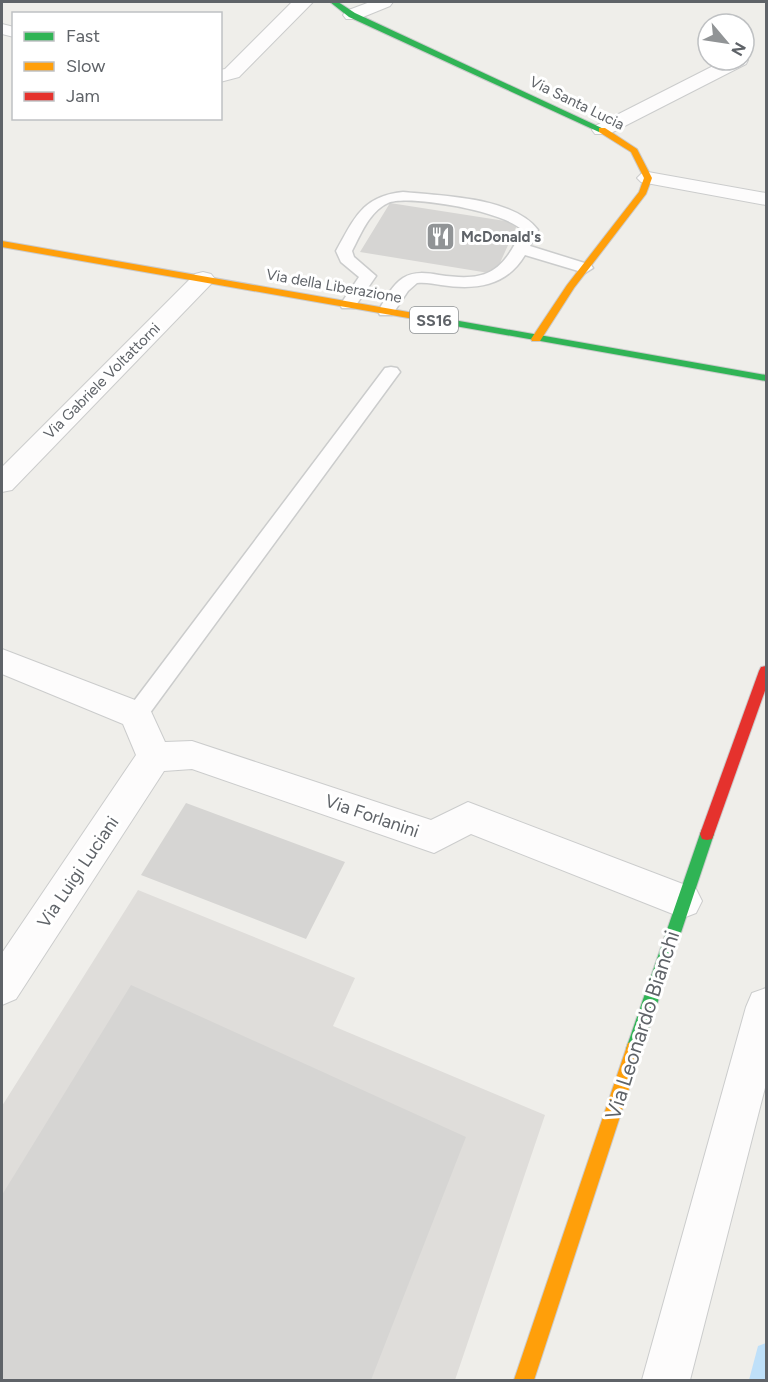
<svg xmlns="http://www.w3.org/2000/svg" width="768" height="1382" viewBox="0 0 768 1382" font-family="Figtree,sans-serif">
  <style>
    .industrial { fill: #dfddda }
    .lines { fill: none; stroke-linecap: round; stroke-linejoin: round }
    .stream { fill: #bfe0f9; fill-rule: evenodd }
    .building { fill: #d6d5d3 }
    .lane-casing { stroke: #cbcccc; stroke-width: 3 }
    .street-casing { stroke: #cbcccc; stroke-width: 2 }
    .fast-casing { stroke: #cacacb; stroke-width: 2 }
    .slow-casing { stroke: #cacacb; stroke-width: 2 }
    .jam-casing { stroke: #cacacb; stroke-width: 2 }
    .lane { fill: #fdfcfc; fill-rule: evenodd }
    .street { fill: #fdfcfc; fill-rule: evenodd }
    .fast { fill: #30b455; fill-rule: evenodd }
    .slow { fill: #ff9f0a; fill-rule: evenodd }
    .jam { fill: #e5322d; fill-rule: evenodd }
    .labels { text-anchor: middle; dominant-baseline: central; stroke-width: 6; stroke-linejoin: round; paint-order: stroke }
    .far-street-label { font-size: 15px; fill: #5f6368; stroke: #fff }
    .far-poi-label { font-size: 15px; font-weight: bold; fill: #5f6368; stroke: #fff; text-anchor: start }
    .shield { fill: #fff; stroke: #8f9295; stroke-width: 1.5 }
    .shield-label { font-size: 16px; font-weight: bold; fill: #5f6368 }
    .street-label { font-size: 18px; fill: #5f6368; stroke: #fff }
    .near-street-label { font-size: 21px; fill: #5f6368; stroke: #fff }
  </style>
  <rect width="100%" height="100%" fill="#efeeea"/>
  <path class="industrial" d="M138,890l217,88 -22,48 212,89 -90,265h-453v-274z"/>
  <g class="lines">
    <path class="stream" d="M766,1343v37h-17l9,-34z"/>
  </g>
  <path class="building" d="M390,203l128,20 -23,51 -135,-22z
    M186,803l159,59 -39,77 -165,-64z
    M131,985l335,152 -95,243h-369v-185z"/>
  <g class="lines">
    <defs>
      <path id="lane" d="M403,192c38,4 111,5 135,38l-8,16 61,19 2,3 -8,5 -60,-18c-19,32 -50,35 -84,30 -8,-1 -15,-3 -24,-2l-9,8 -16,24h-12l-2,-4c7,-11 14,-26 25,-33 11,-7 24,-5 36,-3 48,7 63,-2 83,-45 -16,-18 -113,-36 -134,-27 -19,9 -27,31 -36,48l2,6 22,19 -22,32h-12l-2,-3 19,-28 -18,-15 -5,-11c18,-32 26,-55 67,-59z
        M391,367l6,1 3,4 -3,4 -253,345 -8,3 -8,-3 -3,-6 3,-6 257,-341z"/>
      <path id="street" d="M292,2h21l-74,75 -19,5v-12l5,-1z
        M370,2h23l-3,4 -32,13h-12l-3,-4 3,-4z
        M2,24l12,3v10l-12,-3z
        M744,56l4,4 -2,4 -137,70h-14l-3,-4 3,-4 130,-66h19z
        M648,172l118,21v12l-125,-23 -4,-4 4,-4z
        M203,272l8,2 4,5 -4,5 -199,206 -10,2v-25l193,-193z
        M2,649l146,56 17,37 27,-1 239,79 37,-18 228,87 6,12 -6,12 -13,5 -212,-84 -37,19 -242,-84 -28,2 -148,228 -14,6v-52l134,-198 -13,-31 -121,-50z
        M766,988v96l-76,296h-48l104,-373 6,-14z"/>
      <path id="fast" d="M330,2h8l17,11 251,117 -7,2 -250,-115z
        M414,313l352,62v6l-356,-63v-4z
        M707,828l5,1 2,5 -72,215 -2,6 -6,2 -6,-2 -2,-6 74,-215 2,-5z"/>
      <path id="slow" d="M599,128h6l32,21 15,29 -6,16 -72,94 -34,53h-8l-1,-2 36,-54 72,-93 5,-14 -13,-26 -32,-20z
        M2,241l412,72 5,3 -5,3 -412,-72z
        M634,1041l6,2 2,6 -108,331h-20l112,-331 2,-6z"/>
      <path id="jam" d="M766,666v22l-52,146 -2,5 -5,1 -5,-1 -2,-5 59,-163 2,-4z"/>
    </defs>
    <use href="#lane" class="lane-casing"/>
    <use href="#street" class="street-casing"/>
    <use href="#fast" class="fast-casing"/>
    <use href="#slow" class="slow-casing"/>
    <use href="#jam" class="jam-casing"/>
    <use href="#lane" class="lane"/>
    <use href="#street" class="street"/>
    <use href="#fast" class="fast"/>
    <use href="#slow" class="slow"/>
    <use href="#jam" class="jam"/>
  </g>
  <defs>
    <symbol id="restaurant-square" viewBox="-11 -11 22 22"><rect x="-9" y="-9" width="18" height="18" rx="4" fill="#919496" stroke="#fff"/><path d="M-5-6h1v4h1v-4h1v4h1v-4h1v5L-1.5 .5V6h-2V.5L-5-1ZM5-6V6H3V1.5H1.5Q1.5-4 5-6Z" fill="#fff"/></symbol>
  </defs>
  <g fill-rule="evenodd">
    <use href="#restaurant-square" x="424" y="220" width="33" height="33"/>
  </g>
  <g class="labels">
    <g class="far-street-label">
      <text transform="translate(577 103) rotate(26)">Via Santa Lucia</text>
      <text transform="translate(334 286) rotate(10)">Via della Liberazione</text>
      <text transform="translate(102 381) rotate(-45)">Via Gabriele Voltattorni</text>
    </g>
    <g class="far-poi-label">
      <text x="461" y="237">McDonald's</text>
    </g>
    <rect class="shield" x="410" y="307" width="48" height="26" rx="4.5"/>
    <g class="shield-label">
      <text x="434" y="320">SS16</text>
    </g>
    <g class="street-label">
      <text transform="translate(372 816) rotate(19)">Via Forlanini</text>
      <text transform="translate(78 872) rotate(-56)">Via Luigi Luciani</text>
    </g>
    <g class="near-street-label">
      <text transform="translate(642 1025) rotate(-72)">Via Leonardo Bianchi</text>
    </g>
  </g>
  <rect width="768" height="1382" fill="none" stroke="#5f6368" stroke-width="6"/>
  <rect x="12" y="12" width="210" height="108" fill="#ffffff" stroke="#bfc1c3" stroke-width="1.5"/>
  <rect x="24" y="32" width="30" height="9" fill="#30b455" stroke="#bfc1c3" stroke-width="1.5"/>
  <text x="66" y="42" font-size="18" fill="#5f6368">Fast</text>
  <rect x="24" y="62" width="30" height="9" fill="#ff9f0a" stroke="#bfc1c3" stroke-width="1.5"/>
  <text x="66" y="72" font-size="18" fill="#5f6368">Slow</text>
  <rect x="24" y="92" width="30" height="9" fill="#e5322d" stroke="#bfc1c3" stroke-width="1.5"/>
  <text x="66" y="102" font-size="18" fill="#5f6368">Jam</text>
  <g transform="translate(726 42) rotate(119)"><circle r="28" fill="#ffffff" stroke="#bfc1c3" stroke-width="1.5"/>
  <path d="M0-4.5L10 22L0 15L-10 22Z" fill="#919496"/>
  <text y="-9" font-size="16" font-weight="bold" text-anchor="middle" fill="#5f6368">N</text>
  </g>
</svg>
